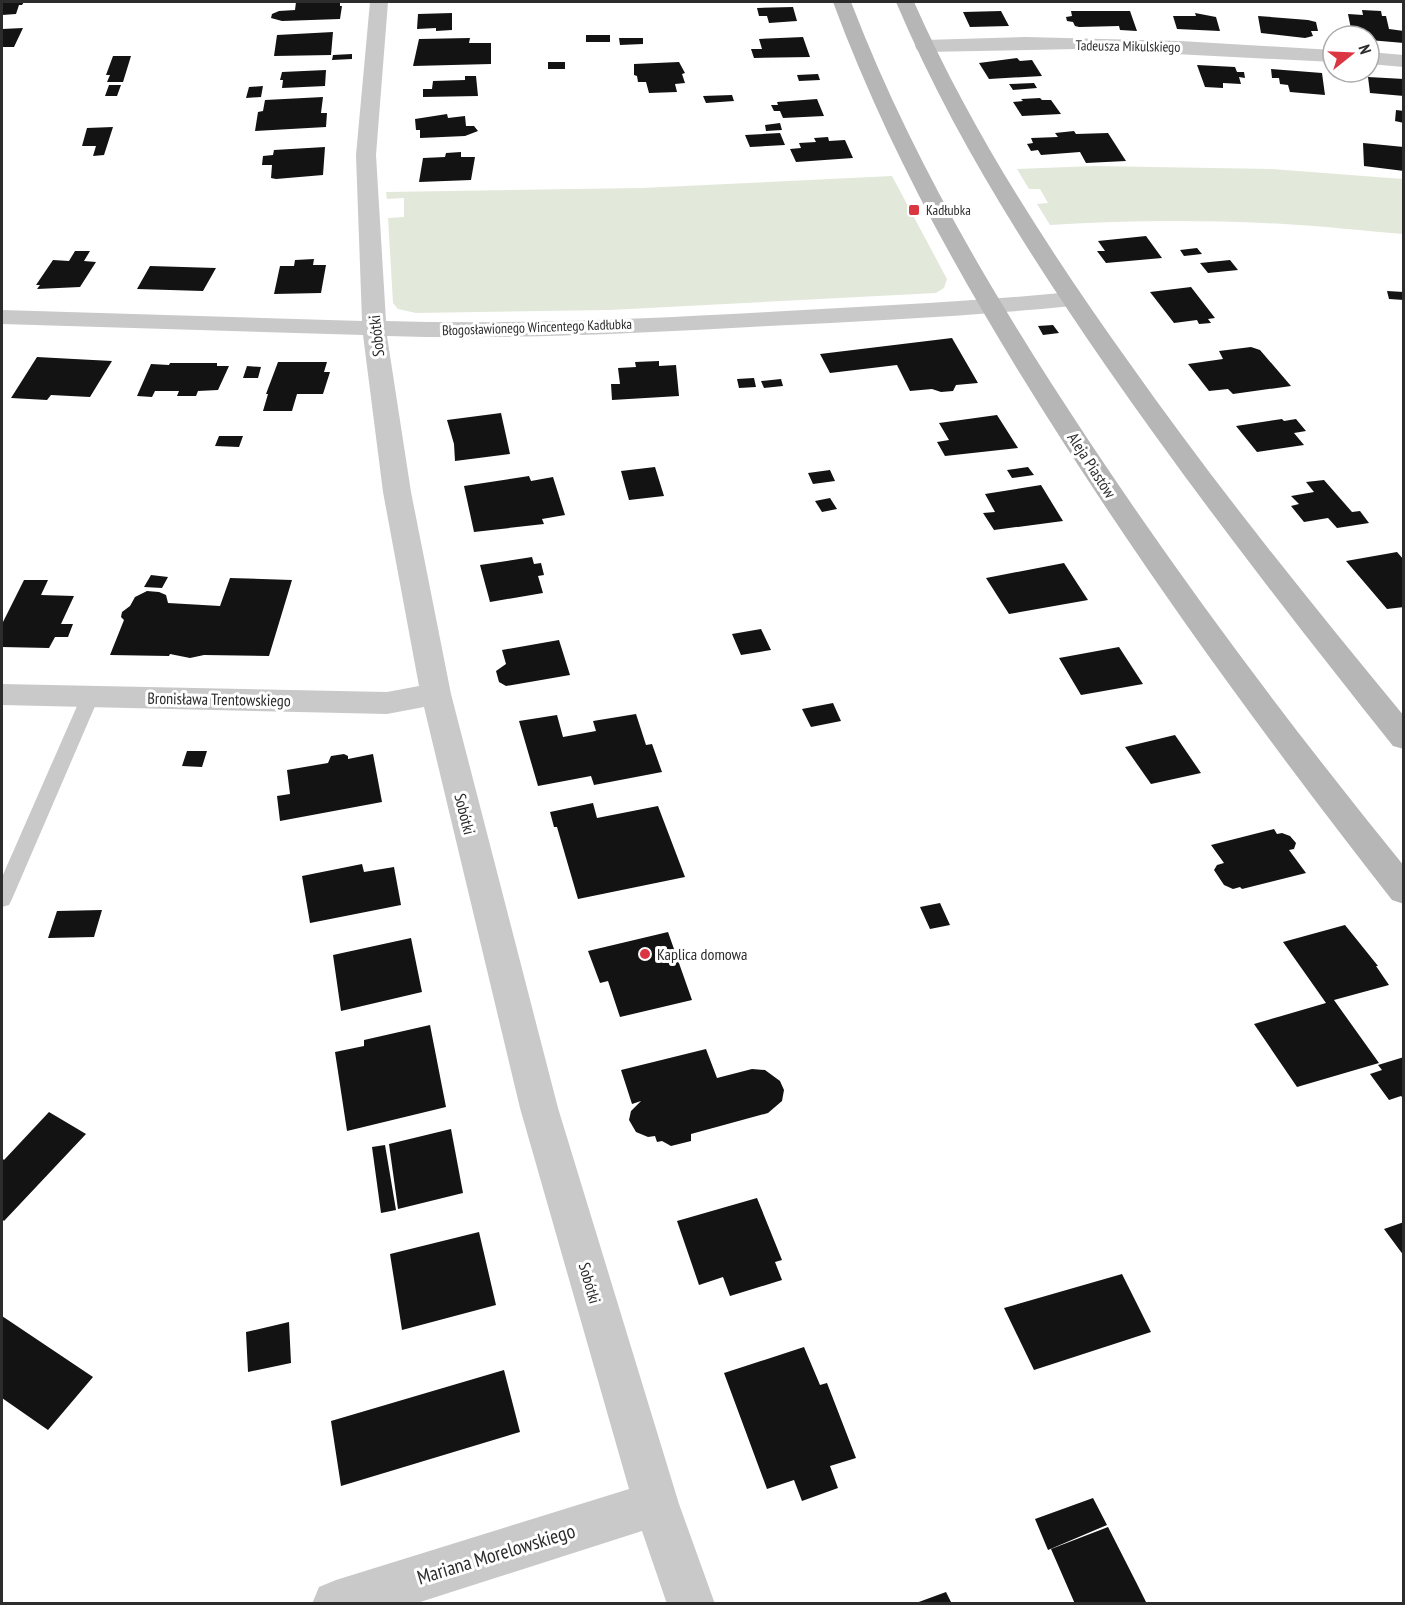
<svg xmlns="http://www.w3.org/2000/svg" width="1405" height="1605" viewBox="0 0 1405 1605" font-family="'PT Sans Narrow',sans-serif">
  <style>
    .green { fill: #e2e9da }
    .building { fill: #131313 }
    .lines { fill: none; stroke-linecap: round; stroke-linejoin: round }
    .lane { fill: #c9c9c9; fill-rule: evenodd }
    .street { fill: #c9c9c9; fill-rule: evenodd }
    .secondary { fill: #b6b6b6; fill-rule: evenodd }
    .poi-dot { fill: #da3742; stroke: #fff; stroke-width: 2 }
    .labels { text-anchor: middle; dominant-baseline: central; stroke-width: 6; stroke-linejoin: round; paint-order: stroke }
    .far-street-label { font-size: 14px; fill: #2c2c2c; stroke: #fff }
    .far-poi-label { font-size: 14px; fill: #2c2c2c; stroke: #fff; text-anchor: start }
    .street-label { font-size: 16px; fill: #2c2c2c; stroke: #fff }
    .poi-label { font-size: 16px; fill: #2c2c2c; stroke: #fff; text-anchor: start }
    .near-street-label { font-size: 20px; fill: #2c2c2c; stroke: #fff }
  </style>
  <rect width="100%" height="100%" fill="#fff"/>
  <path class="green" d="M1095,166l177,3 131,10v55c-39,-3 -79,-8 -119,-10 -78,-4 -156,-4 -234,1l-13,-21 11,-1 -8,-14h-11l-12,-20z
    M892,176l55,103 -3,9 -8,5 -326,17 -194,3 -18,-4 -5,-6 -5,-85 16,-1v-19l-17,1 -1,-7 256,-4z"/>
  <path class="building" d="M2,2h22l-2,3h-3l-3,9 -14,1z
    M296,2h44v4h2l-2,13 -58,2 -11,-3 1,-4 7,-3 16,-1z
    M793,7l4,14 -28,2 -2,-7h-8l-2,-8z
    M1362,10l19,1 1,5h4l3,13 15,2v12l-35,-3v-4h-7l-2,-6 -9,-1 -3,-15 15,1z
    M1001,11l8,15 -39,1 -7,-15z
    M1071,11h59l7,20 -17,-1 -1,-4 -40,1 -4,-1 -2,-4 -6,-1 -1,-4 6,-1z
    M452,13v17l-16,1v-3l-19,1 1,-15z
    M1195,13l21,4 4,14 -43,-2 -4,-13h23z
    M1258,16l50,4 8,2 2,9h-7l2,5 -8,2 -44,-5z
    M23,28l-9,19h-12v-18z
    M333,32l-2,23 -57,1 3,-21z
    M586,35h24v7h-24z
    M803,37l7,20 -56,1 -3,-9h11l-3,-10z
    M470,38l-1,5h22v21l-78,2 6,-27z
    M619,38h24v6l-23,1z
    M352,54v5l-20,1 1,-5z
    M113,56h18l-8,26h-16l3,-7h-4z
    M1017,58l3,3 12,-1 10,16 -53,3 -10,-16z
    M548,62h17v7h-17z
    M679,62l6,11 -3,1 3,9 -10,1 2,8 -28,1 -3,-11h-8l-1,-6 -3,-1v-11z
    M1197,65l38,2 2,5h7l1,6 -6,-1 2,7 -18,-1v5l-18,-1z
    M1271,69l51,4 3,22 -35,-3 -2,-7 -8,-1 -1,-6h-7z
    M326,70l-1,16 -43,2 1,-8h-3l2,-8z
    M818,74l2,6 -21,1 -2,-6z
    M465,76h11l2,20 -55,1v-8h9l1,-8 32,-1z
    M1368,77l36,2v17l-34,-3z
    M1034,83l3,5 -24,2 -4,-6z
    M109,85h12l-4,11h-12z
    M263,86l-2,11 -15,1 3,-11z
    M732,95l2,6 -28,2 -3,-7z
    M323,97l-2,16h6l-1,14 -71,4 3,-19 5,-1 2,-11z
    M1040,98l2,2h9l10,14 -39,2 -9,-14 10,-1 -2,-2z
    M817,99l7,17 -41,2 -3,-7h-6l-3,-6h7l-1,-3z
    M1396,110l8,1v12l-9,-2z
    M447,114l1,4 17,-2 1,10h8l4,5 -13,5 -45,2v-8h-4l-1,-11z
    M780,123l2,7 -16,1 -1,-6z
    M113,127l-9,28 -11,1 3,-10h-14l5,-18z
    M1074,131l2,3 32,-1 18,28 -40,2 -6,-11 -39,3 -3,-5 -7,1 -4,-7 6,-1 -2,-5 27,-1 -3,-4z
    M780,133l5,12 -35,2 -5,-12z
    M828,137l1,4 16,-1 8,18 -57,4 -6,-13 11,-1 -2,-5 17,-1 -2,-4z
    M1363,143l41,4v24l-40,-5z
    M325,147l-2,28 -47,4 -5,-1 1,-13h-10l1,-9 10,-1 1,-5z
    M461,152v5h14l-4,23 -52,2 4,-24 22,-1 1,-4z
    M1146,236l16,22 -56,5 -9,-12h8l-7,-10z
    M1197,248l5,6 -18,2 -4,-6z
    M75,251h15l-6,10 12,1 -16,25 -43,2 3,-4h-4l17,-25 16,1z
    M314,259l-1,6h13l-5,28 -47,1 6,-28h14l1,-6z
    M1230,260l8,10 -30,3 -8,-10z
    M150,266l66,2 -13,23 -66,-2z
    M1191,287l24,31 -7,1 3,4 -12,1 -2,-4 -23,3 -24,-31z
    M1387,291l17,1v8l-15,-1z
    M1053,325l6,8 -16,2 -5,-9z
    M952,338l26,45 -22,2 -3,6 -12,1 -9,-3 -22,2 -13,-26 -67,8 -10,-19z
    M1251,347l9,3 31,36 -58,8 -5,-5 -19,2 -21,-27 35,-5 -4,-8z
    M37,357l37,2 38,2 -22,36 -39,-2 -4,5 -36,-2z
    M659,361v5l17,-1 3,31 -67,4 -1,-16h9l-2,-16 18,-1 -1,-5z
    M278,362h49l-3,10h6l-7,22h-26l-5,17h-29l5,-17h-2z
    M170,363h47v3h12l-11,24 -20,1 -2,5h-19l2,-5h-24l-3,6 -15,-1 14,-32 18,1z
    M247,366l14,1 -3,11h-15z
    M754,378l2,9 -17,1 -2,-9z
    M781,379l2,7 -19,2 -3,-7z
    M501,413l9,41 -55,7 -1,-17 -7,-24z
    M997,415l21,33 -73,8 -8,-14 12,-2 -10,-17z
    M1282,419l2,2 12,-2 10,12 -12,2 10,12 -47,7 -21,-26z
    M219,436h24l-4,11 -24,-1z
    M655,467l9,29 -35,4 -8,-29z
    M1028,467l6,8 -22,3 -5,-8z
    M830,470l5,11 -22,3 -5,-11z
    M529,476l2,5 22,-4 12,38 -23,4 2,5 -70,8 -10,-46z
    M1324,480l28,32 8,-1 9,12 -32,5 -9,-10 -24,4 -13,-16 8,-2 -8,-8 23,-4 -8,-10z
    M1041,485l22,36 -69,9 -11,-17 12,-1 -10,-18z
    M830,498l7,11 -15,3 -7,-11z
    M1397,552l7,8v47l-17,2 -41,-48z
    M532,557l2,7 7,-1 3,12 -6,1 5,17 -53,9 -10,-37z
    M1064,563l24,37 -79,14 -23,-36z
    M151,575l17,2 -6,11 -18,-1z
    M230,578l62,2 -23,76 -65,-1 -14,3 -20,-4 -1,2 -59,-1 14,-35 -3,-3 1,-5 8,-6 5,-9 12,-6 12,1 7,3 2,8 52,3z
    M24,580h24l-7,15 33,1 -13,28h12l-5,13h-13l-6,11 -47,-1v-23z
    M761,629l10,21 -30,5 -9,-21z
    M559,640l11,35 -64,11 -7,-4 -3,-11 10,-7 -4,-14z
    M1119,647l24,37 -62,11 -22,-37z
    M833,703l8,18 -30,6 -9,-18z
    M636,714l10,31 6,-1 10,28 -68,13 -3,-9 -53,10 -19,-65 38,-6 6,22 33,-6 -3,-10z
    M1175,735l26,38 -50,11 -26,-37z
    M187,751h20l-5,16 -20,-1z
    M344,754l4,2v3l25,-5 9,48 -102,19 -3,-25 13,-2 -3,-24 41,-7 3,-7z
    M593,803l4,15 61,-12 27,71 -107,22 -21,-72h-3l-4,-15z
    M1274,829l3,5 5,-1 8,3 6,7 -2,6 -5,1 17,23 -64,16 -2,-2 -7,2 -9,-4 -10,-15 3,-5 7,-2 -13,-18z
    M362,864l2,8 30,-5 7,38 -91,18 -8,-47z
    M940,903l10,22 -20,4 -10,-22z
    M102,910l-8,27 -46,1 9,-27z
    M1345,925l33,41h-2l13,19 -55,15 45,63 -82,24 -43,-63 72,-21 -43,-61z
    M668,932l24,68 -72,17 -12,-36 -8,2 -12,-32z
    M411,938l11,54 -81,19 -8,-56z
    M430,1025l16,82 -99,24 -12,-79 29,-6v-6z
    M706,1049l11,29 35,-9 13,1 15,11 4,9 -2,11 -14,12 -77,21v7l-20,5 -9,-5 -5,1 -2,-6 -7,1 -12,-5 -7,-12 2,-9 10,-10 -9,3 -11,-34z
    M1404,1057v42l-3,-3 -12,4 -19,-26 12,-4 -4,-5z
    M49,1112l37,22 -82,87 -2,-2v-61l2,2z
    M451,1129l12,64 -65,16 -9,-65z
    M385,1145l11,65 -15,3 -9,-66z
    M757,1198l25,62 -7,2 7,18 -52,16 -7,-19 -24,8 -22,-64z
    M1404,1222v34l-20,-27z
    M479,1232l17,73 -94,25 -12,-76z
    M1122,1274l29,58 -117,38 -30,-62z
    M2,1316l91,61 -45,53 -46,-32z
    M289,1322l2,41 -43,9 -2,-40z
    M804,1347l16,38 7,-2 29,75 -26,8 8,22 -36,13 -8,-21 -27,9 -43,-116z
    M504,1370l16,62 -179,54 -10,-65z
    M1093,1498l14,27 -59,25 -13,-31z
    M1108,1527l28,55 11,22h-72l-24,-55z
    M946,1592l6,12h-36v-1z"/>
  <g class="lines">
    <path class="lane" d="M90,691l6,2 3,4 -87,202 -3,6 -7,2v-30l79,-180 3,-4z"/>
    <path class="street" d="M370,2h18l-12,153 10,166c127,4 255,-2 382,-9 101,-6 203,-10 304,-20l8,2 4,5 -4,5 -8,2c-101,10 -202,15 -304,20 -127,7 -254,14 -381,10l24,156 40,202 107,414 121,396 36,100h-48l-25,-73 -228,73h-102l7,-17 17,-7 293,-91 -109,-381 -96,-401 -37,7 -385,-9v-21l385,8 32,-6 -36,-194 -20,-157 -361,-11v-14l360,11 -6,-166z
      M1026,37l154,4 153,9v12l-256,-13 -153,3 -7,-2 -2,-4 2,-4 7,-2z
      M1369,52l35,3v12l-35,-3z"/>
    <path class="secondary" d="M833,2h18c60,156 144,297 236,436 98,148 205,290 317,428v38l-12,-4c-115,-147 -226,-298 -327,-455 -91,-142 -173,-284 -232,-443z
      M896,2h18c57,128 132,244 214,359 86,122 180,239 276,355v33l-11,-3c-99,-124 -196,-249 -287,-380 -80,-116 -155,-234 -210,-364z"/>
  </g>
  <g class="poi-dot">
    <rect x="908" y="204" width="12" height="12" rx="3"/>
    <circle cx="645" cy="954" r="6"/>
  </g>
  <g class="labels">
    <g class="far-street-label">
      <text transform="translate(1128 46) rotate(1)">Tadeusza Mikulskiego</text>
      <text transform="translate(537 327) rotate(-2)">Błogosławionego Wincentego Kadłubka</text>
    </g>
    <g class="far-poi-label">
      <text x="926" y="210">Kadłubka</text>
    </g>
    <g class="street-label">
      <text transform="translate(376 336) rotate(-96)">Sobótki</text>
      <text transform="translate(1092 465) rotate(57)">Aleja Piastów</text>
      <text transform="translate(219 699) rotate(1)">Bronisława Trentowskiego</text>
      <text transform="translate(465 814) rotate(76)">Sobótki</text>
      <text transform="translate(590 1283) rotate(74)">Sobótki</text>
    </g>
    <g class="poi-label">
      <text x="657" y="954">Kaplica domowa</text>
    </g>
    <g class="near-street-label">
      <text transform="translate(496 1554) rotate(-17)">Mariana Morelowskiego</text>
    </g>
  </g>
  <rect width="1405" height="1605" fill="none" stroke="#2c2c2c" stroke-width="6"/>
  <g transform="translate(1351 54) rotate(72)"><circle r="28" fill="#ffffff" stroke="#ababab" stroke-width="1.5"/>
  <path d="M0-4.5L10 22L0 15L-10 22Z" fill="#da3742"/>
  <text y="-9" font-size="16" font-weight="bold" text-anchor="middle" fill="#2c2c2c">N</text>
  </g>
</svg>
